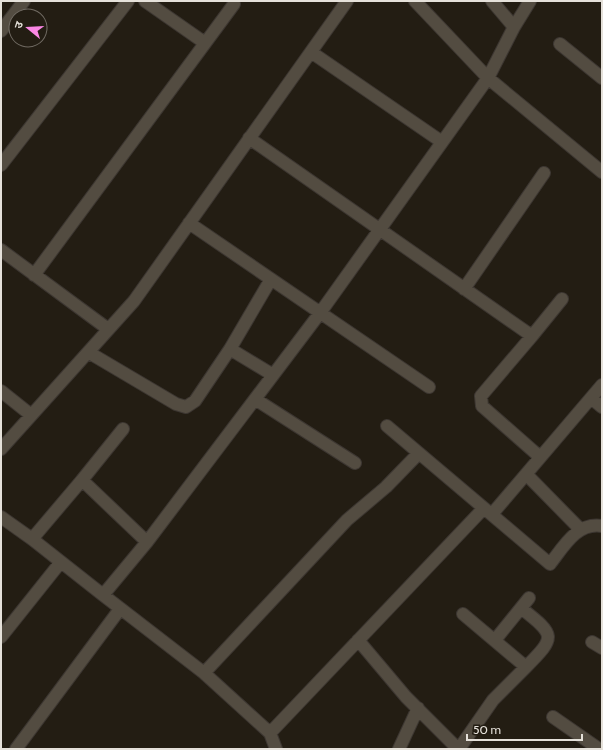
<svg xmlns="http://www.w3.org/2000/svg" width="603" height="750" viewBox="0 0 603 750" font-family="Cabin,'Noto Sans Devanagari',sans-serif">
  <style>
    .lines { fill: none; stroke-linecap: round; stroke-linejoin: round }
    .street-casing { stroke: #3d3732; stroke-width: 14 }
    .street { stroke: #534c41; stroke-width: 12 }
  </style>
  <rect width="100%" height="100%" fill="#231d13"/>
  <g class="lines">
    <defs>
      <path id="street" d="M145,1l60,42
        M415,1l73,77 114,94
        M492,1l22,26
        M1,31l23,-30
        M560,44l42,34
        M311,52l131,90
        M249,138l283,198 30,-37
        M1,165l127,-164
        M189,223l240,164
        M1,250l107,79
        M34,275l200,-271
        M464,289l80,-116
        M532,336l-51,60 1,10 58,51
        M230,349l41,-70
        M88,352l88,52 10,3 9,-6 35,-52 43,26
        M1,391l30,24
        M591,398l11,9
        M255,399l100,64
        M387,426l163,138c14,-18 27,-42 52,-38
        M1,449l133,-148 213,-300
        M526,474l54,55
        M82,480l41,-51
        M492,514l110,-129
        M1,517l31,22 71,56 44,-53 173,-229 168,-235 26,-51 16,-26
        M32,539l50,-59 65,62
        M103,595l101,78 66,60 6,16
        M521,608c34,27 36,28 5,59
        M1,637l59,-74
        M358,640l48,57 52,52
        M495,640l34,-42
        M592,642l10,6
        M204,673l143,-153 39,-33 33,-34
        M553,717l46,32
        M270,733l214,-225
        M16,749l104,-140
        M399,749l19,-41
        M459,749l34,-49 33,-33 -63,-53"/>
    </defs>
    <use href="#street" class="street-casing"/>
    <use href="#street" class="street"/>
  </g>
  <rect width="603" height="750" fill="none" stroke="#e5e1da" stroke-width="4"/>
  <g transform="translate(28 28) rotate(288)"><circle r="19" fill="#231d13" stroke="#716b63"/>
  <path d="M0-3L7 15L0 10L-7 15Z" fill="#fb87e5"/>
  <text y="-6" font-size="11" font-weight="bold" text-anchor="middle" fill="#e5e1da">उ</text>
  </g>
  <path d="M467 734v6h115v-6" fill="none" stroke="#e5e1da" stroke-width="2"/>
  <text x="473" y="734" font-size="12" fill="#e5e1da" stroke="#231d13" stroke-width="3" paint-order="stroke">50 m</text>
</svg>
